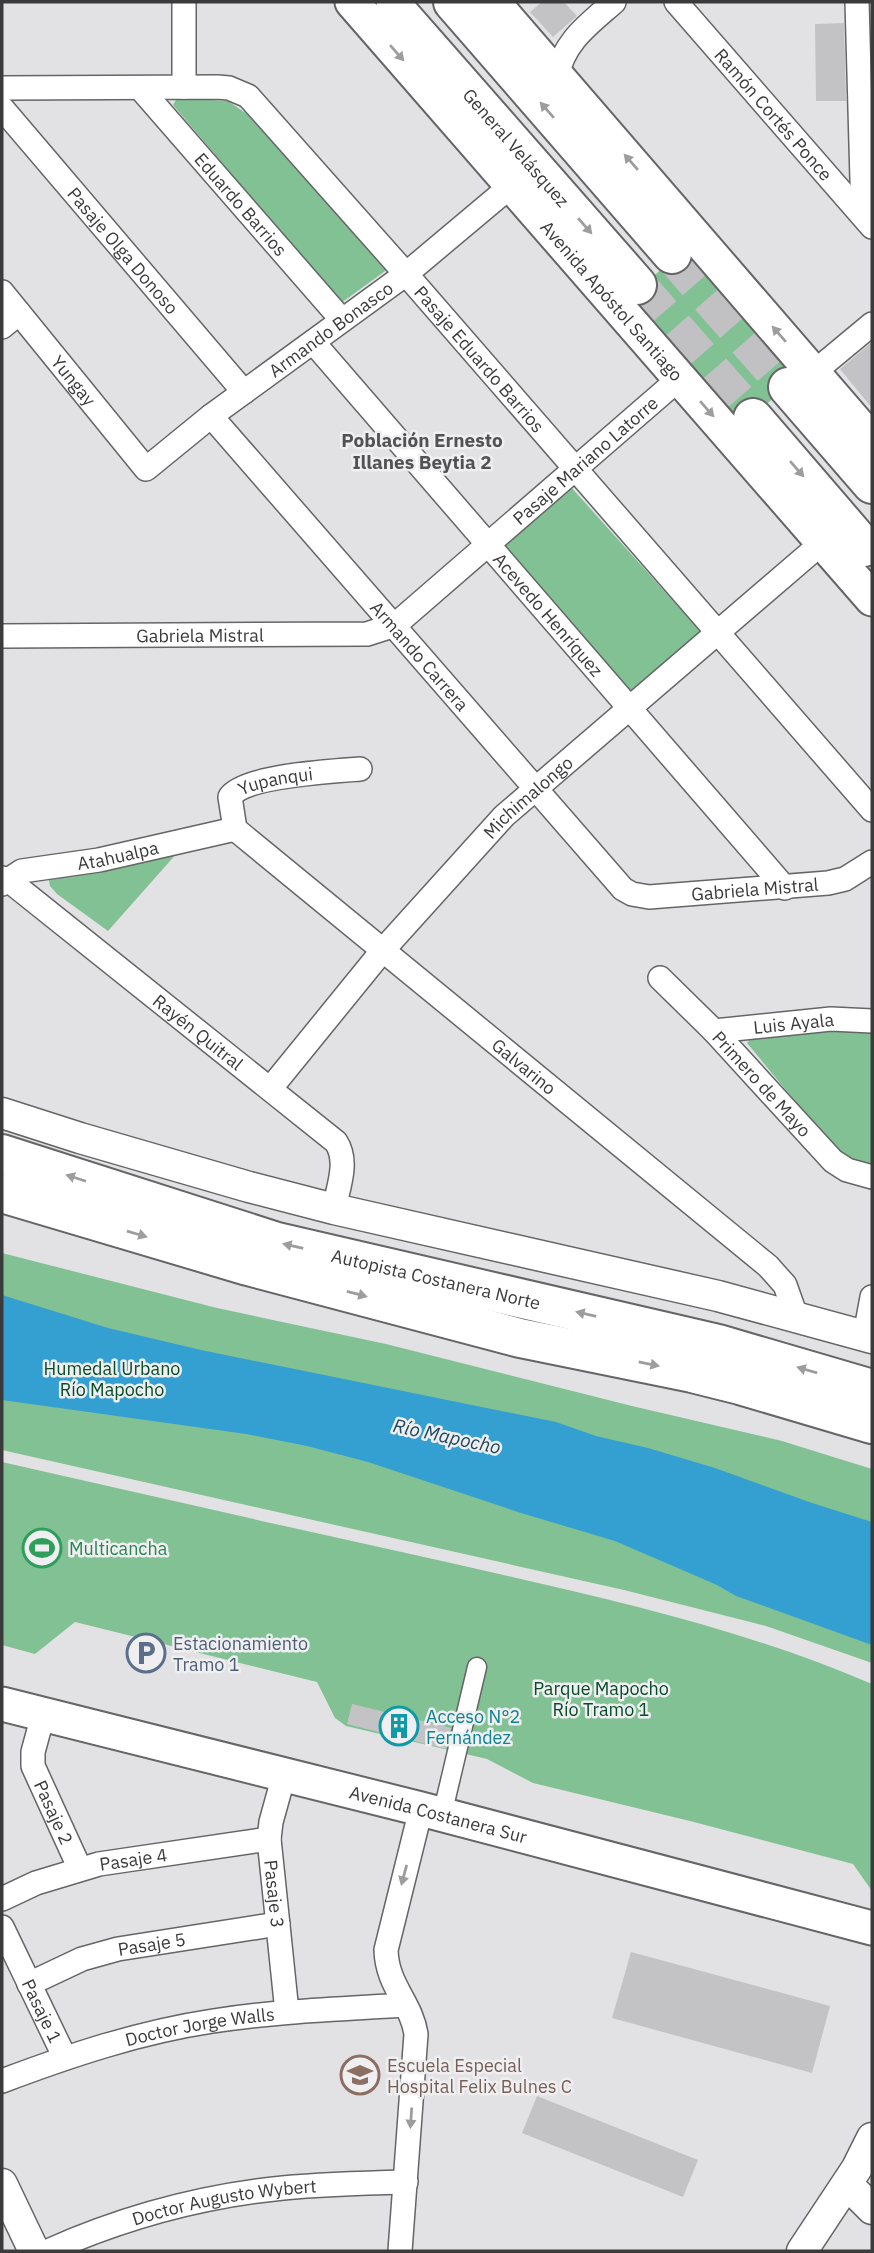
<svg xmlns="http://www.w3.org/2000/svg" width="874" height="2253" viewBox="0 0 874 2253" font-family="'IBM Plex Sans',sans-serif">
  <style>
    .green { fill: #82c194 }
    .water { fill: #33a0d1 }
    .building { fill: #c3c3c6 }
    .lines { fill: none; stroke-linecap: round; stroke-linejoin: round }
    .motorway-tunnel { stroke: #c1c1c3; stroke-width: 38; stroke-dasharray: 38 19; stroke-linecap: butt }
    .pedestrian-casing { stroke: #656567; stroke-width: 21 }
    .minor-casing { stroke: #656567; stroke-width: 26 }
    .tertiary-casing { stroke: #656567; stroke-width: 33 }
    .secondary-casing { stroke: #656567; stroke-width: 37 }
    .motorway-casing { stroke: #656567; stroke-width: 42 }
    .pedestrian { stroke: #fff; stroke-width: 18 }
    .minor { stroke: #fff; stroke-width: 23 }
    .tertiary { stroke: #fff; stroke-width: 30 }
    .secondary { stroke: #fff; stroke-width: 33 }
    .motorway { stroke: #fff; stroke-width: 38 }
    .oneway { fill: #9d9d9e }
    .labels { text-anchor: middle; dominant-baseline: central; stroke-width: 5; stroke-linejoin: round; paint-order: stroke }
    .street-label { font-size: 18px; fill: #3b3b3c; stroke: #efeff2 }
    .park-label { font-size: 18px; fill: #064c27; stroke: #efeff2 }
    .leisure-label { font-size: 18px; fill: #27864d; stroke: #efeff2; text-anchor: start }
    .service-label { font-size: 18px; fill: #4e5e75; stroke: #efeff2; text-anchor: start }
    .culture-label { font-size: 18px; fill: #0d838f; stroke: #efeff2; text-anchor: start }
    .education-label { font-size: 18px; fill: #785e54; stroke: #efeff2; text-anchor: start }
    .neighbourhood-label { font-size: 19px; font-weight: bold; fill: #525254; stroke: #efeff2 }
    .water-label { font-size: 19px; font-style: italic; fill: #1c475d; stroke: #efeff2 }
  </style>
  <rect width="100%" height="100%" fill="#e2e2e5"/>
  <path class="green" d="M177,98l51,3 19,13 141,155 -47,34 -168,-198z
    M692,244l112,127 -62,55 -110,-132z
    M570,486l132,147 -74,60 -125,-150z
    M178,852l-70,79 -51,-37 -7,-8 -2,-10z
    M829,1027l43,4v141l-25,-8 -100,-121 7,-8z
    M2,1253l215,55 169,36 246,62 150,35 90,28v194l-106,-37 -142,-36 -622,-140z
    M2,1462c149,34 299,68 449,101 143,33 286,63 421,121v207l-19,-27 -163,-43 -157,-38 -46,-24 -141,-33 -11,-8 -18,-36 -242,-60 -40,32 -33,-9z"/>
  <path class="water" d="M2,1295l106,33 93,22 355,72 40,14 52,12 67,20 97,35 60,19v123l-136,-49 -19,-11 -102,-44 -94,-28 -153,-51 -61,-16 -61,-12 -244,-34z"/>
  <path class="building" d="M542,2h22l13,14 -24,21 -23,-25z
    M844,23l2,78h-30l-1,-77z
    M872,342v66l-32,-39z
    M352,1704l99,24 -5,21 -99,-25z
    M631,1952l199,54 -18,67 -200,-55z
    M537,2096l161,64 -15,37 -161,-64z"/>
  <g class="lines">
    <path class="motorway-tunnel" d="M672,254l116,133
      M637,285l116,133"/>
    <defs>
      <path id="pedestrian" d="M442,1815l35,-148"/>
      <g id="minor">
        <path id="s1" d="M676,2l196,225"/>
        <path d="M857,2l6,214"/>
        <path d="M557,77c6,-35 32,-53 57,-75"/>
        <path d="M184,87v-85"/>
        <path id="s2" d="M2,88l215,-1 12,1 19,8 158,178 466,536"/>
        <path id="s3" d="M140,88l202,232"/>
        <path id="s4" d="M2,108l242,284"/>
        <path id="s5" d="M2,292l144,177 65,-53 195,-142 106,-89"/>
        <path d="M2,327l17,-14"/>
        <path id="s6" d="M313,342l472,546"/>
        <path d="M813,373l59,-49"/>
        <path id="s7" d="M211,416l412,473 9,5 17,3 179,-14 17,-4 27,-17"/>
        <path id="s8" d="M2,636l365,-2 28,-9 285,-247"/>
        <path id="s9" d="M235,829l533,437 17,19 11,31"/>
        <path id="s10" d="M235,829l-5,-32c14,-21 103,-26 130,-28"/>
        <path id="s11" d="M2,878l5,1 329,263c13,20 2,45 -2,67"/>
        <path id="s12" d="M2,884l20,-13 77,-11 136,-31"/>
        <path id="s13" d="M660,978l54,53 119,130 14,9 25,7"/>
        <path id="s14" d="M714,1031l117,-12 41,2"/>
        <path id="s15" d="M270,1089l113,-139 121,-134 319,-274"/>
        <path d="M865,1335l7,-38"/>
        <path id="s16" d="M43,1715l-10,37v14l47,103"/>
        <path id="s17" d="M284,1775l-13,47 -2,17 18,173"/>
        <path id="s18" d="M2,1899l34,-16 63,-19 170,-25"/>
        <path id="s19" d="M2,1927l63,131"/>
        <path id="s20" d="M29,1984l53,-25 36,-10 160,-25"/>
        <path id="s21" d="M2,2081c69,-26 138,-49 211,-60 64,-10 128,-12 192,-16"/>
        <path id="s22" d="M48,2251c74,-33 154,-55 235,-63 41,-4 82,-5 123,-6"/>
        <path d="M400,2251l16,-217c-5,-32 -29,-48 -30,-84l35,-141"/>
      </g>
      <path id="tertiary" d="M2,1113l78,25 169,49 85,22 384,87 154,42
        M2,2184l32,67
        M847,2184l25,25
        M802,2251l55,-83 15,-30"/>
      <g id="secondary">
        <path id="s23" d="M352,2l520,597"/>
        <path d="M493,2l379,439"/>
        <path id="s24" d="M2,1704l419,105 451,119"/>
      </g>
      <g id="motorway">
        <path d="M453,2l219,252"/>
        <path id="s25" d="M395,9l242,276"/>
        <path d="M788,387l84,97"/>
        <path d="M753,418l111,129"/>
        <path id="s26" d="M2,1154l275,88 441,102 154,45"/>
        <path d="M2,1193l246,73 272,72 172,35 48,12 132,39"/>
      </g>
    </defs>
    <use href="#pedestrian" class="pedestrian-casing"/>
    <use href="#minor" class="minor-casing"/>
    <use href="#tertiary" class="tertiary-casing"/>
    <use href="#secondary" class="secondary-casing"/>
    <use href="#motorway" class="motorway-casing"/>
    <use href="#pedestrian" class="pedestrian"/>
    <use href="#minor" class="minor"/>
    <use href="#tertiary" class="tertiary"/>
    <use href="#secondary" class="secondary"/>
    <use href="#motorway" class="motorway"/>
  </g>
  <defs><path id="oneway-solid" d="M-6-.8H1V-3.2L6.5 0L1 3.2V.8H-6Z" transform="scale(1.75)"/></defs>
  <g class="oneway">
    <use href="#oneway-solid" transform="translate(397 53) rotate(49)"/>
    <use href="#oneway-solid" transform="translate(547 110) rotate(-131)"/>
    <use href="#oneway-solid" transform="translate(631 162) rotate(-131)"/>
    <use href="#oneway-solid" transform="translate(585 226) rotate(49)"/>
    <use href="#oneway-solid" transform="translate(779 334) rotate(-131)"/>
    <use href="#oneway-solid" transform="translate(707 409) rotate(49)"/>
    <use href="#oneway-solid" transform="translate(797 469) rotate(49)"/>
    <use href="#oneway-solid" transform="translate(76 1178) rotate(-162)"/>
    <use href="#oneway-solid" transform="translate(137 1234) rotate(16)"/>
    <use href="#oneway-solid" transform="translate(293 1246) rotate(-167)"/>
    <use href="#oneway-solid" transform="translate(357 1294) rotate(15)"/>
    <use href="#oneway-solid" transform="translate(586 1314) rotate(-167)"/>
    <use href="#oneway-solid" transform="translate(649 1364) rotate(11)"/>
    <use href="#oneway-solid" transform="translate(807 1370) rotate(-164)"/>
    <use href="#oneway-solid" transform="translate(404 1875) rotate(105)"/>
    <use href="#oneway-solid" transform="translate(411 2118) rotate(94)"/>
  </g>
  <defs>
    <symbol id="stadium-ring" viewBox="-11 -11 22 22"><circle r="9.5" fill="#efeff2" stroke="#2e9e5b" stroke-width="1.5"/><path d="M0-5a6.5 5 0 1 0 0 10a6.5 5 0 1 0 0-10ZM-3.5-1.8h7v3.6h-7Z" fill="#2e9e5b"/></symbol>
    <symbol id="parking-ring" viewBox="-11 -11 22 22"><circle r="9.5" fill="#efeff2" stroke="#5c6f8a" stroke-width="1.5"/><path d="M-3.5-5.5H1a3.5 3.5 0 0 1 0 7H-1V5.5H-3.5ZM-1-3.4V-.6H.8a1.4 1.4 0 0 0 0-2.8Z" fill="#5c6f8a"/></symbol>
    <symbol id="building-ring" viewBox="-11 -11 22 22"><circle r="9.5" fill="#efeff2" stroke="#0f9aa8" stroke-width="1.5"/><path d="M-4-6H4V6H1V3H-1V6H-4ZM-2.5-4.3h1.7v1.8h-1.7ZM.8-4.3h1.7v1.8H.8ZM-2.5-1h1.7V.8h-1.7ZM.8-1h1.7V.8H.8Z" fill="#0f9aa8"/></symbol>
    <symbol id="school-ring" viewBox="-11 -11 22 22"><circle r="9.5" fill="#efeff2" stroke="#8d6e63" stroke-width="1.5"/><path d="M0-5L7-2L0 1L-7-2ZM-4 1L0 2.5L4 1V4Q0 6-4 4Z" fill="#8d6e63"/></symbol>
  </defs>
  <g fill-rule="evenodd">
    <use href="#stadium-ring" x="20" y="1526" width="44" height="44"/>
    <use href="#parking-ring" x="124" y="1631" width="44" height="44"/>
    <use href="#building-ring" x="377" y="1704" width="44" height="44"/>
    <use href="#school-ring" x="338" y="2053" width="44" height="44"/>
  </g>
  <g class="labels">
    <g class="street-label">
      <text stroke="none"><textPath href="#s1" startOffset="149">Ramón Cortés Ponce</textPath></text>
      <text stroke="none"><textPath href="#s25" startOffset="184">General Velásquez</textPath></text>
      <text stroke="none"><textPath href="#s3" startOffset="154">Eduardo Barrios</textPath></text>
      <text stroke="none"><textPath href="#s4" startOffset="187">Pasaje Olga Donoso</textPath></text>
      <text stroke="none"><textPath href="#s23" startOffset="396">Avenida Apóstol Santiago</textPath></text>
      <text stroke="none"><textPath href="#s5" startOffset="460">Armando Bonasco</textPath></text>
      <text stroke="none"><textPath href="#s2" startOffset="598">Pasaje Eduardo Barrios</textPath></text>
      <text stroke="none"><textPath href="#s5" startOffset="114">Yungay</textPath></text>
      <text stroke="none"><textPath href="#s8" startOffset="646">Pasaje Mariano Latorre</textPath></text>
      <text stroke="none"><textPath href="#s6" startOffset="360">Acevedo Henríquez</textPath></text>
      <text stroke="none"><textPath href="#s8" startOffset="198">Gabriela Mistral</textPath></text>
      <text stroke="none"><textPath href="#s7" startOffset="318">Armando Carrera</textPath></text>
      <text stroke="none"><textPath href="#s10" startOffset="82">Yupanqui</textPath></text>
      <text stroke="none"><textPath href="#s15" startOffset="390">Michimalongo</textPath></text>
      <text stroke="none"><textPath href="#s12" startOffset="121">Atahualpa</textPath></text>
      <text stroke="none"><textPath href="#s7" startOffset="761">Gabriela Mistral</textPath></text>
      <text stroke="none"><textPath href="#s14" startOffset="80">Luis Ayala</textPath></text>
      <text stroke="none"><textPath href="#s11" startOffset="250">Rayén Quitral</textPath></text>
      <text stroke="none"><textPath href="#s9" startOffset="374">Galvarino</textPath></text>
      <text stroke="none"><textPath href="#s13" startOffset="147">Primero de Mayo</textPath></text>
      <text stroke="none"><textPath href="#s26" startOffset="452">Autopista Costanera Norte</textPath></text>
      <text stroke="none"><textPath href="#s16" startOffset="103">Pasaje 2</textPath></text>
      <text stroke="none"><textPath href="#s24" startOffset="450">Avenida Costanera Sur</textPath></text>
      <text stroke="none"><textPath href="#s18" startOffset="138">Pasaje 4</textPath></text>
      <text stroke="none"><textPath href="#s17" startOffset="121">Pasaje 3</textPath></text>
      <text stroke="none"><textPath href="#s20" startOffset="130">Pasaje 5</textPath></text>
      <text stroke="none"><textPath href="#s19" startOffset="93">Pasaje 1</textPath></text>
      <text stroke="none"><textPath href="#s21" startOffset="206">Doctor Jorge Walls</textPath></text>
      <text stroke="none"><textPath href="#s22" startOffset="184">Doctor Augusto Wybert</textPath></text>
    </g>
    <g class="park-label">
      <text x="112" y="1368">Humedal Urbano<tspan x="112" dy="21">Río Mapocho</tspan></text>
      <text x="601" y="1688">Parque Mapocho<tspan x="601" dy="21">Río Tramo 1</tspan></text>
    </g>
    <g class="leisure-label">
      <text x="69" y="1548">Multicancha</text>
    </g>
    <g class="service-label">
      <text x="173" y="1643">Estacionamiento<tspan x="173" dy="21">Tramo 1</tspan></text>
    </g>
    <g class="culture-label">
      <text x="426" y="1716">Acceso N°2<tspan x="426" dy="21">Fernández</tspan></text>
    </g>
    <g class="education-label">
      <text x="387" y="2065">Escuela Especial<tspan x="387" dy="21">Hospital Felix Bulnes C</tspan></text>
    </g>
    <g class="neighbourhood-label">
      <text x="422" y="440">Población Ernesto<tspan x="422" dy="22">Illanes Beytia 2</tspan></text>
    </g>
    <g class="water-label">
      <text transform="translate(447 1436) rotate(12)">Río Mapocho</text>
    </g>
  </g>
  <rect width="874" height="2253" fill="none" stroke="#3b3b3c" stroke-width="7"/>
</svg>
